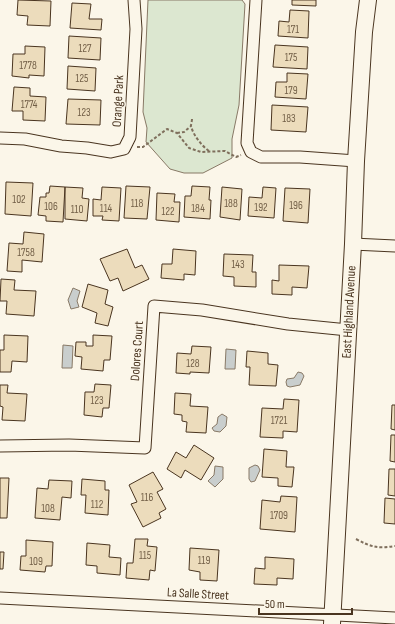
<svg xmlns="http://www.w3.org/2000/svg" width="395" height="624" viewBox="0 0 395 624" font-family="'Sofia Sans Condensed',sans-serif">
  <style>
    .green { fill: #dce7d0; stroke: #887966 }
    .water { fill: #c9cecd; stroke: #887966 }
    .building { fill: #ecdcbc; stroke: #4a3520 }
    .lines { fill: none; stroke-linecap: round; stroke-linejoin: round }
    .street-casing { stroke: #4a3520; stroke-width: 13 }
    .secondary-casing { stroke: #4a3520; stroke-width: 18 }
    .path { stroke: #7f6f5c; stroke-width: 2; stroke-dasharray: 3 2; stroke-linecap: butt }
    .street { stroke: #fbf6e9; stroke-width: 11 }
    .secondary { stroke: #fbf6e9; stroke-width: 16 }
    .labels { text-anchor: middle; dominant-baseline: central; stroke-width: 3; stroke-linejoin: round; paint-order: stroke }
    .number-label { font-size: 11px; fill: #725f47 }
    .street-label { font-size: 13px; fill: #4a3520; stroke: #fbf6e9 }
  </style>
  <rect width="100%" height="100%" fill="#fbf6e9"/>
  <path class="green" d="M148,0h94l3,4 -6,101 -7,34v19l-29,15h-19l-14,-4 -24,-27 1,-14 -4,-16z"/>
  <path class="water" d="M73,288l7,3 -3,10 2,6 -8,2 -3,-9z
    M63,345l10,1 -1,22h-10z
    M226,349l10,1 -1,19h-10z
    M298,372l4,1 2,3 -4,9 -10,2 -3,-1 -1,-4 1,-3 7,-1z
    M222,414l5,3 -1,9 -6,6 -6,-1 -2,-3 5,-4 1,-7z
    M255,465l3,1 2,4 -5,11 -4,1 -2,-3v-11z
    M215,466l8,1v12l-8,8 -7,-6 6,-6z"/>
  <path class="building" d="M18,0l33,1 -1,25 -23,-1 1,-9 -11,-1z
    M292,0h24v6l-24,-1z
    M72,3l19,1 -2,15h13l-1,11 -31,-2z
    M290,10l19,1 -1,27 -30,-2 1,-15 10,1z
    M69,36l32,2 -1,22 -32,-2z
    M275,45l33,2 -1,22 -34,-2z
    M25,46l20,1 -1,29 -15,-1v3l-17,-2 1,-22h12z
    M68,66l28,2 -1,23 -28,-2z
    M287,73l21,1 -2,25 -31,-2 1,-15h11z
    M14,87l16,1v8l16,1 -1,24 -22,-1v-9h-11z
    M68,99l33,1 -1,25 -34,-1z
    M272,105l36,2 -2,25 -35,-2z
    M6,182l27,1 -2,33 -26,-2z
    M50,186l15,1 -2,35 -17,-1v-5l-8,-1 2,-18h6v-4h3z
    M126,186l24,1 -3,32 -23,-1z
    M192,186l18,1 -1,13h2l-1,19 -26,-2 1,-21h6z
    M65,187l18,1 -1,10 7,1 -2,22 -22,-2z
    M102,187l19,1 -2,33 -17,-1 1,-4h-10v-17l8,1z
    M222,187l20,2 -2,31 -20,-3z
    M263,187l13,1 -2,30 -26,-2 1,-19 13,1z
    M285,188l25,1 -2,34 -25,-2z
    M157,193l18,1 -1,8h6l-1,20 -23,-2z
    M24,232l20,2 -2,28 -20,-2v12l-15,-1 2,-28 14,1z
    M127,249l8,19 7,-3 7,14 -26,12 -5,-13 -8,3 -10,-22z
    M173,249l23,2 -1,24 -11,-1v6l-23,-2 1,-14h10z
    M224,254l29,1 -1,17h4v15l-22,-1v-9l-11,-1z
    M279,265l30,1 -2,22 -15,-1v8l-20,-1v-14l7,1z
    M1,279l14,1 -1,10 22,1 -2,25 -28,-2 1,-13h-7z
    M88,284l20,6 -3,14 8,3 -5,19 -13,-3 2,-10 -15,-6z
    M4,335l24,1 -1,26 -15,-1 -1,11h-11v-22h4z
    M93,335l19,1 -2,24h-6l-1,11 -22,-2 1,-12 -7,-1 1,-14h10v4h7z
    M192,346l19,1 -2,26 -19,-1v2l-14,-1 1,-20 14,1z
    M247,351l21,2v11l10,1 -2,21 -27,-1 1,-18h-4z
    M95,384l16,1 -2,23h-6l-1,9 -18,-2 1,-23h9z
    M0,385h8l-1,8 20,1 -2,27 -23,-1 1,-13 -3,-1z
    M175,393l16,1 -1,12 18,1 -2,26 -20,-1 1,-10 -5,-1v-6l-8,-1z
    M284,399l15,1 -2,32 -14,-1v7l-23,-1 2,-29 21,1z
    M392,405h3v25l-4,-1z
    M391,435h4v27l-5,-1z
    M194,445l20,13 -13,22 -16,-10 -4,8 -14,-9 9,-17 10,6z
    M264,449l23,2 -1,16h8l-2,20 -14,-1v-8l-16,-1z
    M389,469h6v27l-7,-1z
    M153,472l10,17 -6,3 9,17 -7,4 2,5 -18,9 -12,-23 6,-2 -8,-17z
    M0,478h9l-2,40h-7z
    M82,479l23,2v9h4l-1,25 -23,-2 1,-18h-5z
    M49,480l23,1 -1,17 -9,-1 -2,23 -25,-2 2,-30 11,1z
    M281,496l16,1 -2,35 -35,-3 2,-29 18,2z
    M385,498l10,1v25l-11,-1z
    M135,539h13l-1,7 10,1 -2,24 -5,-1 -1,10 -23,-2 1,-15h6z
    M26,540l27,2 -1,24h-6l-1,6 -25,-2 1,-14h5z
    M87,543l23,2 -1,12 12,1 -1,17 -23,-2v-7l-11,-1z
    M190,548l29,2 -2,31 -17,-1v-8l-11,-2z
    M0,552h4l-1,17h-3z
    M265,557l29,2 -1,20 -16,-1v7l-23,-1 1,-16 10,1z"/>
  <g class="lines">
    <defs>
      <path id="street" d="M256,0l-9,143 4,9 10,5h39l56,4
        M0,138l25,1 36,7 26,2 24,4 13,-3 6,-12 6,-108 -2,-29
        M353,244l42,2
        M0,446l69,-1 76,3 9,-142 48,4 86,14 60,6
        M0,598l395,20"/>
      <path id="secondary" d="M332,624l21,-380 3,-83 8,-129 4,-32"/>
    </defs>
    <use href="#street" class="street-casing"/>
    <use href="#secondary" class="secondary-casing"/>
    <path class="path" d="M192,119c0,2 -1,5 -1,7 2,9 11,20 18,25
      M177,133l7,-1 7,-6
      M137,147h6l24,-18 10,4 12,15 12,4 24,-1 11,6 5,-2
      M356,539c15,8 22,10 39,7"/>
    <use href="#street" class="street"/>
    <use href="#secondary" class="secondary"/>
  </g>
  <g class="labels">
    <g class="number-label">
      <text x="293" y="29">171</text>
      <text x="85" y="48">127</text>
      <text x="291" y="57">175</text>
      <text x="28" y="65">1778</text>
      <text x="82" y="78">125</text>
      <text x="291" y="90">179</text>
      <text x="29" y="104">1774</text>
      <text x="84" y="112">123</text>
      <text x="289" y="118">183</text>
      <text x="19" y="199">102</text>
      <text x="137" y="203">118</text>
      <text x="231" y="203">188</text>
      <text x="296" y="205">196</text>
      <text x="51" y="206">106</text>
      <text x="261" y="207">192</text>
      <text x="106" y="208">114</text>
      <text x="198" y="208">184</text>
      <text x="77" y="209">110</text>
      <text x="168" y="211">122</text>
      <text x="26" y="252">1758</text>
      <text x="238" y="264">143</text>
      <text x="193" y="363">128</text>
      <text x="97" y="400">123</text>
      <text x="279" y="420">1721</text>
      <text x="147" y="497">116</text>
      <text x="97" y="504">112</text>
      <text x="48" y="508">108</text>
      <text x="279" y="515">1709</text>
      <text x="145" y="555">115</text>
      <text x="204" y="560">119</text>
      <text x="36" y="561">109</text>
    </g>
    <g class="street-label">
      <text transform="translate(118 101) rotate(-87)">Orange Park</text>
      <text transform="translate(349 312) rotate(-87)">East Highland Avenue</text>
      <text transform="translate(137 351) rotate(-86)">Dolores Court</text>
      <text transform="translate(198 594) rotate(3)">La Salle Street</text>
    </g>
  </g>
  <path d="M259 608v6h93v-6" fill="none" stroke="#4a3520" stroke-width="2"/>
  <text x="265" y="608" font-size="12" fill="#4a3520" stroke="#fbf6e9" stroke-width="3" paint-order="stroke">50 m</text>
</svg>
